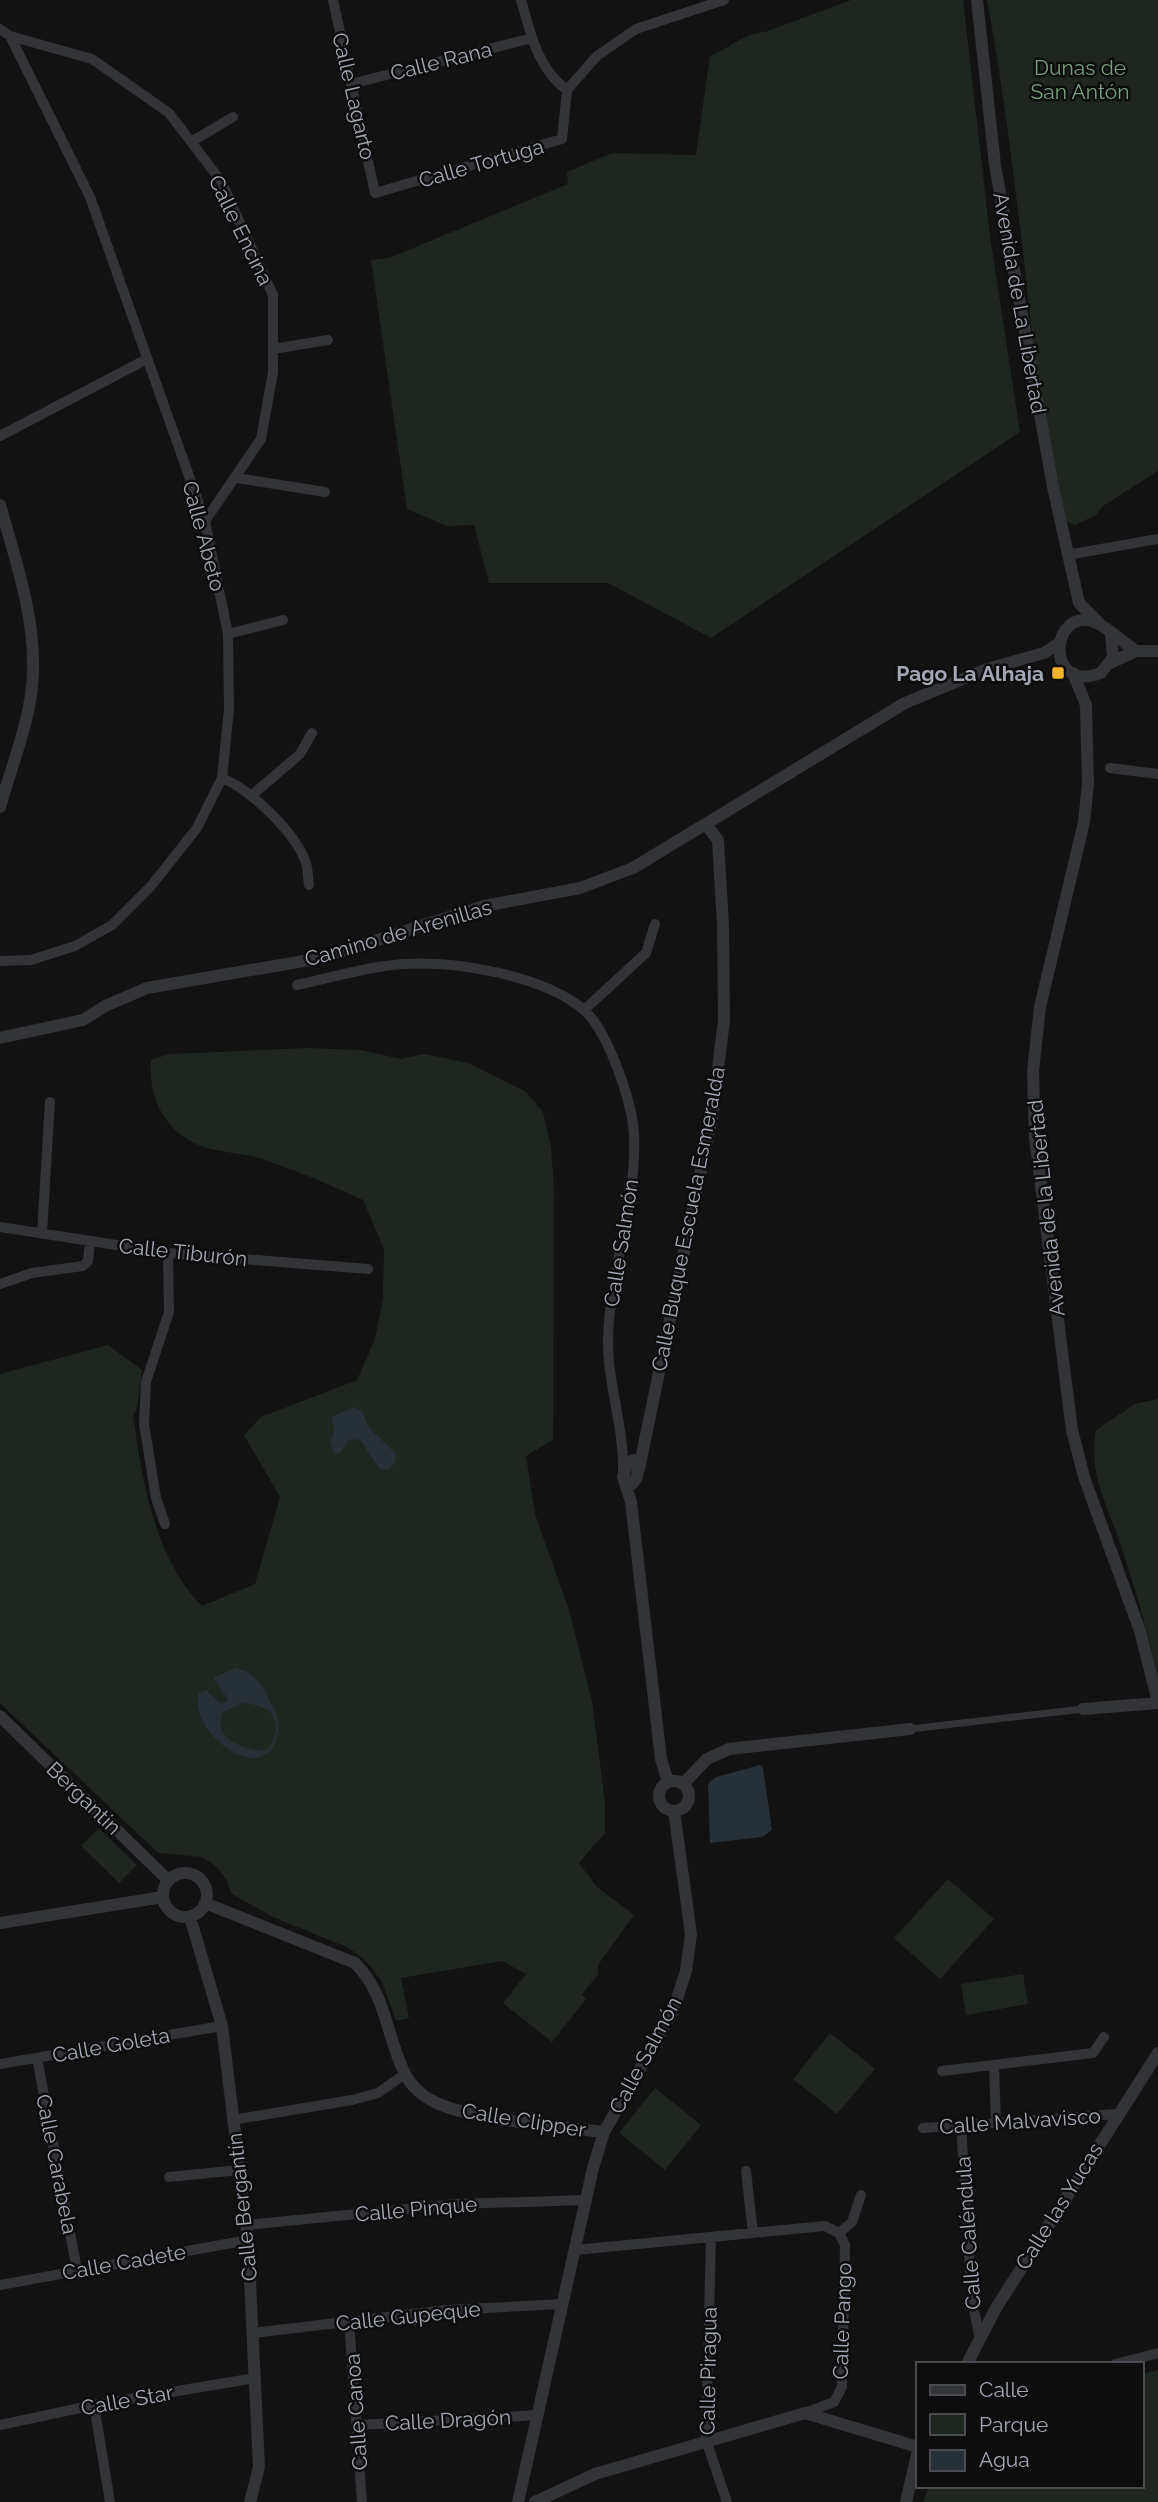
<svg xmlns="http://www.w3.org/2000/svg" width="1158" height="2502" viewBox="0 0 1158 2502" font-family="Raleway,sans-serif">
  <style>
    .green { fill: #1e261f }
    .water { fill: #283037; fill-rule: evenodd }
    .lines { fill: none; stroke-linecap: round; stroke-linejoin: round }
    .pedestrian { stroke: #333438; stroke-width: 7 }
    .minor { stroke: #333438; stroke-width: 10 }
    .tertiary { stroke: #333438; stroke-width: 12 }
    .poi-dot { fill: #f2b22b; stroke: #0d0d0e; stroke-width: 2.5 }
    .labels { text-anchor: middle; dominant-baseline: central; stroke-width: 5; stroke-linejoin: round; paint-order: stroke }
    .street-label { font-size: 21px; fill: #a3a8b4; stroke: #0d0d0e }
    .park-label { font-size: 21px; fill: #7a9f7d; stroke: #0d0d0e }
    .poi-label { font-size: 21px; font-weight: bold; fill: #a3a8b4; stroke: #0d0d0e; text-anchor: end }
  </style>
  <rect width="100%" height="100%" fill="#121213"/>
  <path class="green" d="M851,0h112l27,236 30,196 -309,206 -103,-55h-119l-15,-58 -27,1 -40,-17 -36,-249 18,-2 179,-74 -1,-12 45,-19 84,2 14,-99c20,-8 35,-23 55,-24z
    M987,0h171v471l-55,35 -7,9 -21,10 -8,-3c-25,-91 -35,-186 -45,-279 -10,-81 -20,-163 -35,-243z
    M308,1048l53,2 40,9 23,-5 44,9 58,29 17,20 8,35 3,43 -1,250 -27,16 9,58 35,99 22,88 13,101v31l-26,30 18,24 37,28 -36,50v9l-16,21 4,4 -34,43 -49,-39 23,-29 -24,-13 -101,17 8,40 -13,3 -14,-39 -15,-20 -18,-14 -76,-31 -41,-23 -6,-15 -10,-13 -14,-9 -44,-4 -158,-150v-329l108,-29 34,25 -5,38 -4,7c9,64 21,143 69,191l53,-22 25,-87 -36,-62 17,-18 96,-37 18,-41 8,-41 1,-49 -21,-49c-34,-16 -68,-30 -104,-42 -19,-6 -40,-5 -58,-12 -37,-15 -53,-49 -50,-86l18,-6z
    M1158,1399v280c-9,-44 -22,-87 -36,-130 -13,-43 -34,-71 -26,-119l39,-26z
    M99,1828l38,37 -18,18 -38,-37z
    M948,1879l46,40 -54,60 -46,-41z
    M1023,1974l5,30 -62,11 -5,-31z
    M830,2033l45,36 -38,45 -44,-35z
    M655,2088l46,37 -36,45 -46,-37z
    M1158,2370v132h-235l6,-16h213v-112z"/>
  <path class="water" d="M353,1407l9,4 7,17 26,25 1,7 -7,11 -10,-3 -18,-27 -6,-2 -8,2 -7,12h-6l-4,-11 4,-10 -2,-15z
    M236,1668c21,5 27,19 36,37 7,13 8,23 3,37 -16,43 -87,-10 -76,-49l7,-3 16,15 6,-6 -15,-21zM241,1703c9,1 20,2 28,8 12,10 7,32 -4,40 -20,-1 -52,-11 -43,-38z
    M760,1765l3,3 9,62 -10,7 -52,6 -2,-59 8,-7z"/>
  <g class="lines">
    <path class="pedestrian" d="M910,1729l173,-20"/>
    <path class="minor" d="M333,0l42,193 187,-54 5,-49 30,-34 39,-27 88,-29
      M521,0c10,34 16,68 46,90
      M0,29l10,7 80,161 115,324 23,113 1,75 -7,69 -25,50 -46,58 -39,39 -37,21 -44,14 -31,1
      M10,36l82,23 77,54 52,68 52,114v77l-12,67 -56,82
      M351,84l181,-46
      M191,142l42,-25
      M273,349l55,-9
      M0,436l147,-77
      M237,478l88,14
      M1067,555l91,-16
      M228,634l55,-14
      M1110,768l48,6
      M222,778c29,12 74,55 84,85 2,7 2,16 3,22
      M251,796l49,-42 12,-21
      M297,985c29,-6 58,-15 88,-19 57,-8 152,6 198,43 25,21 49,93 51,125 3,70 -24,135 -26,204 -1,44 16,88 15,132
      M584,1010l62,-57 9,-29
      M0,1227l168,26 200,16
      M42,1233l8,-131
      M0,1284l32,-11 51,-7 5,-5 2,-20
      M165,1524l-9,-26 -12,-74 2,-42 23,-70 -1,-59
      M37,2058l40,212
      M0,2064l222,-38
      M994,2067l2,55
      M942,2071l151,-18 11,-16
      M232,2120l120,-20 26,-7 27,-19
      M961,2125l11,175 8,40
      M923,2128l194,-14
      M746,2171l7,62
      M169,2177l70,-7
      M246,2225l211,-21 130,-4
      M839,2233l13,-11 9,-27
      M711,2237l-5,203 21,62
      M575,2250l250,-24 14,7 6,12 -3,142 -8,15 -29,11
      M0,2285l248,-45
      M349,2322l13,180
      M253,2333l193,-23 117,-6
      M1115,2364l43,-11
      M94,2405l16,97
      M0,2425l94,-20 161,-27
      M358,2425l180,-10"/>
    <path class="tertiary" d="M977,0l18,165 58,322 26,116 20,20
      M0,505c15,53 35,111 33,167 -1,45 -21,92 -33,135
      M1111,635l2,22 -12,16c-58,22 -51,-70 -4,-50 10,4 28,21 39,28
      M1110,663l26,-12h22
      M1073,673l13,32 2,79 -4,38 -44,185 -7,64 2,67 37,292 12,47 56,154 18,71
      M0,1038l83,-18 22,-14 42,-18 174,-30 163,-52 96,-18 53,-20 272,-165 82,-34 57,-16 14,-9
      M639,1469l73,-352 12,-97 -1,-95 -5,-85 -11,-14
      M625,1482l7,2 5,-7 1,-12 -4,-5 -7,3 -4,14 8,25 30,257 7,23
      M1083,1709l75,-6
      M0,1716l168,164
      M659 1796a15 15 0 1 1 30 0a15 15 0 1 1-30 0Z
      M683,1784l24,-25 22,-10 181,-20
      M163 1895a22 22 0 1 1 44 0a22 22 0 1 1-44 0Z
      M205,1903l150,60c32,32 31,73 50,111 5,10 16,21 26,26 34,20 130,26 173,32
      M190,1917l32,109 26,214 11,227 -9,35
      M0,1923l163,-26
      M967,2364l29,-56 162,-255
      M518,2502l75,-334 11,-36 69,-121 13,-40 5,-37 -17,-123
      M535,2502l60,-28 210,-61 113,34
      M906,2502l12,-52"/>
  </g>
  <rect class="poi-dot" x="1051" y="666" width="14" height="14" rx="3.5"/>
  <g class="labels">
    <g class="street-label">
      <text transform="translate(441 61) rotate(-14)">Calle Rana</text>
      <text transform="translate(354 96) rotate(77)">Calle Lagarto</text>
      <text transform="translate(481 163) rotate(-16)">Calle Tortuga</text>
      <text transform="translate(241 230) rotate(64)">Calle Encina</text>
      <text transform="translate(1020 303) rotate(80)">Avenida de La Libertad</text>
      <text transform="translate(204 536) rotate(75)">Calle Abeto</text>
      <text transform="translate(398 933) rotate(-16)">Camino de Arenillas</text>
      <text transform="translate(1046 1208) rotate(-96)">Avenida de la Libertad</text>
      <text transform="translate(688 1219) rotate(-79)">Calle Buque Escuela Esmeralda</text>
      <text transform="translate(621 1243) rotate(-81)">Calle Salmón</text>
      <text transform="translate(183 1252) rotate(6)">Calle Tiburón</text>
      <text transform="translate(84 1798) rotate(44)">Bergantin</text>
      <text transform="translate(111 2045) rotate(-10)">Calle Goleta</text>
      <text transform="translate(645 2055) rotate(-62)">Calle Salmón</text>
      <text transform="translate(524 2120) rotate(9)">Calle Clipper</text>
      <text transform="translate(1020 2121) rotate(-4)">Calle Malvavisco</text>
      <text transform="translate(57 2164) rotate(79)">Calle Carabela</text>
      <text transform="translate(1059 2206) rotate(-58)">Calle las Yucas</text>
      <text transform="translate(242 2207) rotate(-96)">Calle Bergantín</text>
      <text transform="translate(416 2209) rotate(-5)">Calle Pinque</text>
      <text transform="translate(968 2233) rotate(-94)">Calle Caléndula</text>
      <text transform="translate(124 2262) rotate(-10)">Calle Cadete</text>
      <text transform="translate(408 2316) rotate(-6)">Calle Gupeque</text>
      <text transform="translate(842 2321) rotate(-88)">Calle Pango</text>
      <text transform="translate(708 2371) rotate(-89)">Calle Piragua</text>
      <text transform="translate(127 2400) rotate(-10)">Calle Star</text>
      <text transform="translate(356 2412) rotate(-94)">Calle Canoa</text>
      <text transform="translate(448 2420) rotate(-3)">Calle Dragón</text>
    </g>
    <g class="park-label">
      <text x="1080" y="67">Dunas de<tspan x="1080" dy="24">San Antón</tspan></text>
    </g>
    <g class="poi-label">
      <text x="1044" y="673">Pago La Alhaja</text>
    </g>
  </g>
  <rect x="916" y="2362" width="228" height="126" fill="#0d0d0e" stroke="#494b50" stroke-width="2"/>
  <rect x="930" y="2385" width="35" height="10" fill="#333438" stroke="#494b50" stroke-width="2"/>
  <text x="979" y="2397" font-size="21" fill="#a3a8b4">Calle</text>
  <rect x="930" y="2414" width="35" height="21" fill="#1e261f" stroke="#494b50" stroke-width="2"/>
  <text x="979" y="2432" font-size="21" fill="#a3a8b4">Parque</text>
  <rect x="930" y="2450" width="35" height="21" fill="#283037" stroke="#494b50" stroke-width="2"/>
  <text x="979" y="2467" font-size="21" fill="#a3a8b4">Agua</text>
</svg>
